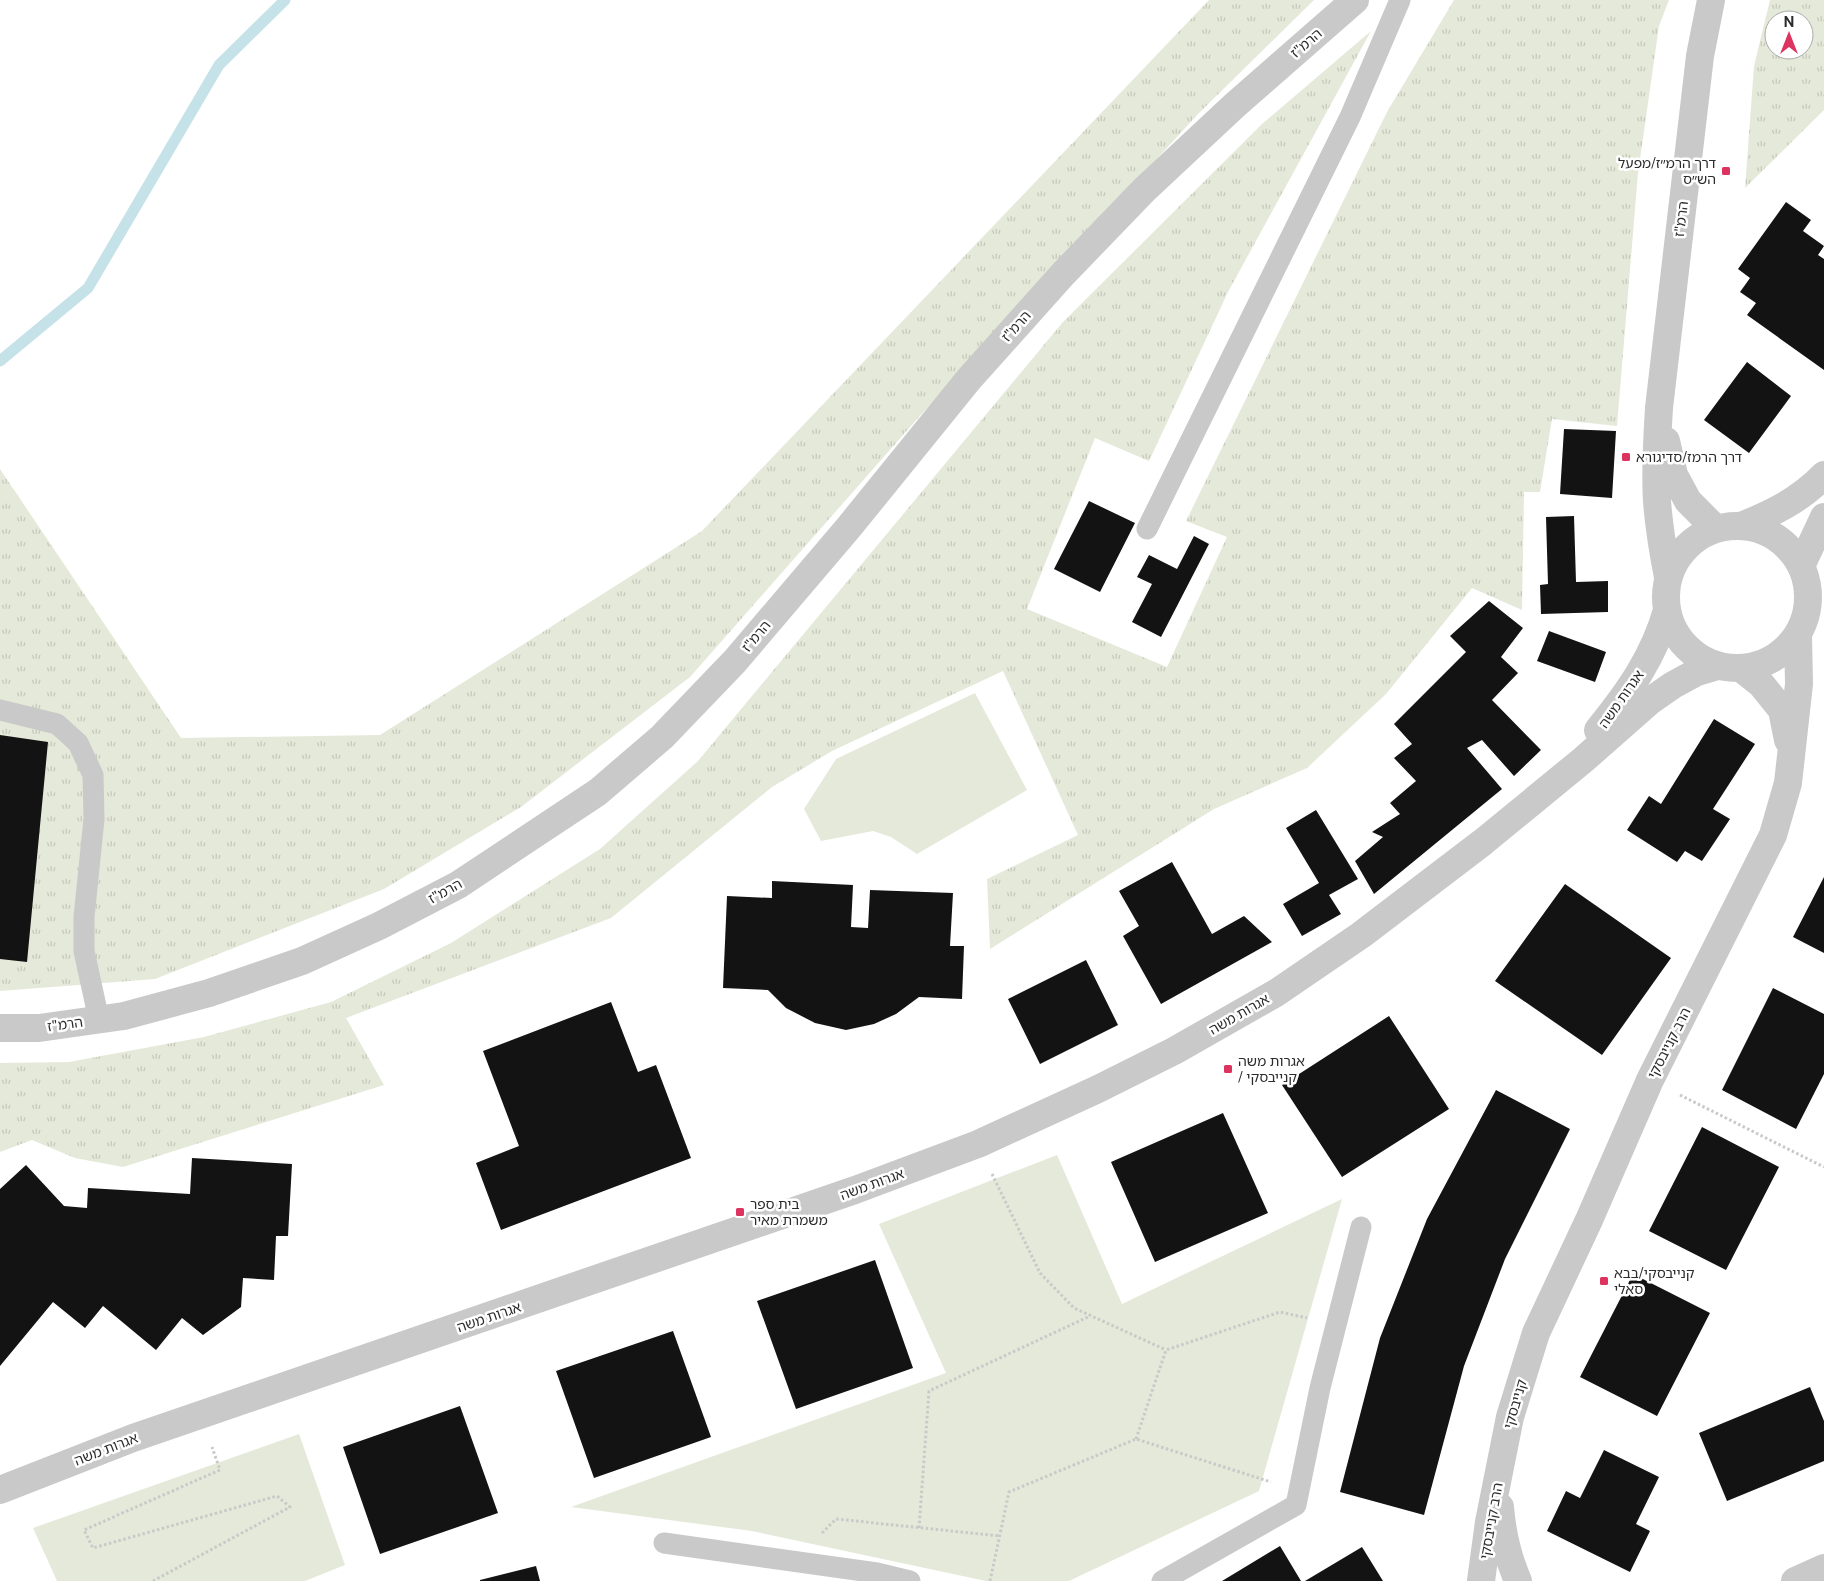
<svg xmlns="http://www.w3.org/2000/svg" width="1824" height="1581" viewBox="0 0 1824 1581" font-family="'Public Sans','Noto Sans Hebrew',sans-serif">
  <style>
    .grass { fill: url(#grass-tufts); fill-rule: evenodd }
    .park { fill: #e5e9d9 }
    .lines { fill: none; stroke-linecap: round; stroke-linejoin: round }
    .stream { stroke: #c6e2e9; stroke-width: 11 }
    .building { fill: #131313 }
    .path { stroke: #c9c9c9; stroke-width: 3; stroke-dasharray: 2.5 2.5; stroke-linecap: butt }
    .service { stroke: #c9c9c9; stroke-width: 21 }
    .tertiary { stroke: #c9c9c9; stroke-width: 28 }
    .poi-dot { fill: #dd335f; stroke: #fff; stroke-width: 2 }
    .labels { text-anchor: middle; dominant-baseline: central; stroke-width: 5; stroke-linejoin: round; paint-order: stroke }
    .street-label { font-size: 14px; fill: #2c2c2c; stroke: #fff }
    .poi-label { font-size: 14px; fill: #2c2c2c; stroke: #fff; text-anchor: start }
  </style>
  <defs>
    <pattern id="grass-tufts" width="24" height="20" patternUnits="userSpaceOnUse" patternTransform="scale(1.25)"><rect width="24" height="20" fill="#e5e9d9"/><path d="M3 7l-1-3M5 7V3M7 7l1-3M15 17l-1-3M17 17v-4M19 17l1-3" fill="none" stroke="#c5c8ba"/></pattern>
  </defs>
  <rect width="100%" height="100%" fill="#fff"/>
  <path class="grass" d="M1209,0h105l-115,113 -281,305 -228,259 -169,130 -137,82 -229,90 -155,12v-522l181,269 199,-3 322,-204z
    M1454,0h215l-10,26 -21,147 -21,253 -65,-7 -12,73h-16l-2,118 -50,-22 -86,106 -79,74 -93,41 -224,140 -3,-70 91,-44 -75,-164 -171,80 -60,36 -161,131 -265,100 38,67 -261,82 -48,-9 -43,-18 -32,12v-89l69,-1 135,-25 127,-35 120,-59 149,-94 98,-88 365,-439 199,-198 109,-93 -143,261 -79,169 -54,-23 -68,171 140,58 60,-130 -41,-16 201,-409z
    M1770,0h54v110l-79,78 9,-122zM1774,20h30v30h-30z"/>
  <path class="park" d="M975,693l52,97 -110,64 -26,-17 -18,-6 -52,10 -17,-32 32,-50z
    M1057,1155l65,149 220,-105 -83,292 -190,90h-83l-234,-50 -181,-24 375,-134 -67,-149z
    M299,1434l46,131 -40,16h-248l-24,-53z"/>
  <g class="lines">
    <path class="stream" d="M0,361l88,-73 131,-223 66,-65"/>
  </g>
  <path class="building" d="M1786,202l25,18 -8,11 21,15 -6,9 6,4v111l-77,-55 9,-12 -16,-11 10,-14 -12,-9z
    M1747,362l44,34 -42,57 -45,-33z
    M1564,429l52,2 -4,67 -52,-4z
    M1089,501l46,22 -35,69 -46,-23z
    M1574,516l2,66 32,-1v31l-67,2 -1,-29 8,-1 -2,-67z
    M1194,536l15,8 -48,93 -29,-15 20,-38 -15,-7 12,-22 28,14z
    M1489,601l34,27 -22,29 17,16 -26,27 49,50 -27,26 -32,-36 -15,8 35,41 -128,105 -19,-33 28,-24 -11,-5 28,-18 -10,-11 26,-22 -22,-23 18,-14 -18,-20 72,-72 -16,-16z
    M1549,631l57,21 -11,30 -58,-21z
    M1714,719l41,25 -42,65 17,10 -28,42 -17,-10 -8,11 -50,-32 22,-34 12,8z
    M0,735l48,7 -21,220 -27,-3z
    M1316,810l42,69 -29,16 12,19 -39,22 -19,-32 36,-21 -33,-55z
    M1172,862l40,72 32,-18 28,26 -111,62 -38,-68 16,-10 -20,-35z
    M1824,877v76l-31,-16z
    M772,881l81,4 -2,42 17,1 2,-38 83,3 -3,53h14l-2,53 -43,-2 -23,17 -22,10 -28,6 -31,-7 -29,-15 -18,-18 -45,-2 4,-92 45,2z
    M1565,884l106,74 -69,97 -107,-74z
    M1086,960l32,65 -78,39 -32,-65z
    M1773,988l51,26v60l-28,55 -74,-39z
    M611,1002l27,70 18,-7 35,93 -190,72 -25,-67 43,-17 -36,-95z
    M1389,1016l60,93 -107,68 -60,-92z
    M1496,1090l74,39 -65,130 -41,107 -40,149 -84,-23 40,-154 47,-119z
    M1223,1113l45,100 -113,49 -44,-100z
    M1702,1127l77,40 -53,103 -77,-39z
    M192,1158l100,6 -4,72h-12l-2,44 -31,-2 -2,29 -38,28 -21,-17 -26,32 -53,-44 -18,22 -32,-26 -53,64v-177l26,-24 38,41 23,2 1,-20 102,6z
    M875,1260l38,108 -117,41 -39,-108z
    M1633,1274l77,39 -53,103 -77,-39z
    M673,1331l38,106 -117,41 -38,-107z
    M1810,1387l14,34v40l-97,40 -28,-68z
    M460,1406l38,107 -118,41 -37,-107z
    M1604,1450l55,27 -23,47 14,7 -20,41 -83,-41 19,-40 14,7z
    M1280,1546l21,35h-79z
    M1362,1547l21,34h-78z
    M536,1566l4,15h-60v-1z"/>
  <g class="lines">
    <path class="path" d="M1680,1095l144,72
      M992,1174l48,99 34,35 92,42
      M1136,1439l30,-89 114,-38 27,6
      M919,1528l10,-137 161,-75
      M822,1533l14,-14 164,17
      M153,1581l137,-74 -13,-11 -184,52 -9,-18 136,-60 -8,-23
      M990,1581l19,-89 127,-53 135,43"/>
    <path class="service" d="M1147,529l203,-412 50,-117
      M0,710l57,14 21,19 15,32 1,44 -10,98v34l15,69
      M664,1543l213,30 33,8
      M1162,1581l134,-76 24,-117 41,-161"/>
    <path class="tertiary" d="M1666,441l8,34 14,26 28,28
      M1666 597a71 71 0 1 1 142 0a71 71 0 1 1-142 0Z
      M1741,526c32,-13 59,-26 83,-51
      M1802,564l22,-47
      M1668,577c-5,-25 -9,-50 -11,-76 -2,-31 0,-62 2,-93l41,-352 11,-56
      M1742,669l19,15 21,26 6,30
      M1598,730c30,-37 56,-73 69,-120
      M0,1028h39l85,-12 85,-23 93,-32 77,-35 79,-41 140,-93 64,-55 73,-76 114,-134 120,-148 94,-105 81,-84 91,-85 120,-105
      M0,1490l133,-52 722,-248 123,-46 120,-55 76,-38 102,-58 85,-58 122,-93 100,-82 67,-59 23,-16 24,-13 20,-6
      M1500,1507c2,25 8,51 18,74
      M1481,1581l8,-59 21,-105 26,-84 53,-113 61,-140 123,-245 15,-52 11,-99 -1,-49
      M1795,1581l29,-13"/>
  </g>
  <g class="poi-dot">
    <rect x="1721" y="166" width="10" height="10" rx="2.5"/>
    <rect x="1621" y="452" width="10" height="10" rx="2.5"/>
    <rect x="1223" y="1064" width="10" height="10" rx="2.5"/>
    <rect x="735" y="1207" width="10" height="10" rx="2.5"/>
    <rect x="1599" y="1276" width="10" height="10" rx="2.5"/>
  </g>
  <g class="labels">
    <g class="street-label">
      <text transform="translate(1306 43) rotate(-41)">הרמ"ז</text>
      <text transform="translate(1681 219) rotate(-83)">הרמ"ז</text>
      <text transform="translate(1016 326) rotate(-48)">הרמ"ז</text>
      <text transform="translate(756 636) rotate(-50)">הרמ"ז</text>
      <text transform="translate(1621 699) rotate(-55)">אגרות משה</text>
      <text transform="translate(445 891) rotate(-29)">הרמ"ז</text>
      <text transform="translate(1239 1014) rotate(-30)">אגרות משה</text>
      <text transform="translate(65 1024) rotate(-8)">הרמ"ז</text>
      <text transform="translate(1669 1043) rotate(-63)">הרב קנייבסקי</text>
      <text transform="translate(872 1184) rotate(-20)">אגרות משה</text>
      <text transform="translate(489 1317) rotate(-19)">אגרות משה</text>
      <text transform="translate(1515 1404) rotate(-74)">קנייבסקי</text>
      <text transform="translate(106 1449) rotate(-21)">אגרות משה</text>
      <text transform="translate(1491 1521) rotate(-80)">הרב קנייבסקי</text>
    </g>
    <g class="poi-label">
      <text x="1716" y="163" text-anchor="end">דרך הרמ״ז/מפעל<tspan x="1716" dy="16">הש״ס</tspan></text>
      <text x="1636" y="457">דרך הרמז/סדיגורא</text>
      <text x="1238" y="1061">אגרות משה<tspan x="1238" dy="16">/ קנייבסקי</tspan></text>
      <text x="750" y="1204">בית ספר<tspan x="750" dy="16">משמרת מאיר</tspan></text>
      <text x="1614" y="1273">קנייבסקי/בבא<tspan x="1614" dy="16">סאלי</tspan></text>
    </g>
  </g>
  <g transform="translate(1789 35)"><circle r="24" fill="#ffffff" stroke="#ababab"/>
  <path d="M0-4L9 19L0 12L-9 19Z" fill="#dd335f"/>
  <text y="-8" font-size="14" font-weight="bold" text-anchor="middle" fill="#2c2c2c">N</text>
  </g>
</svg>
